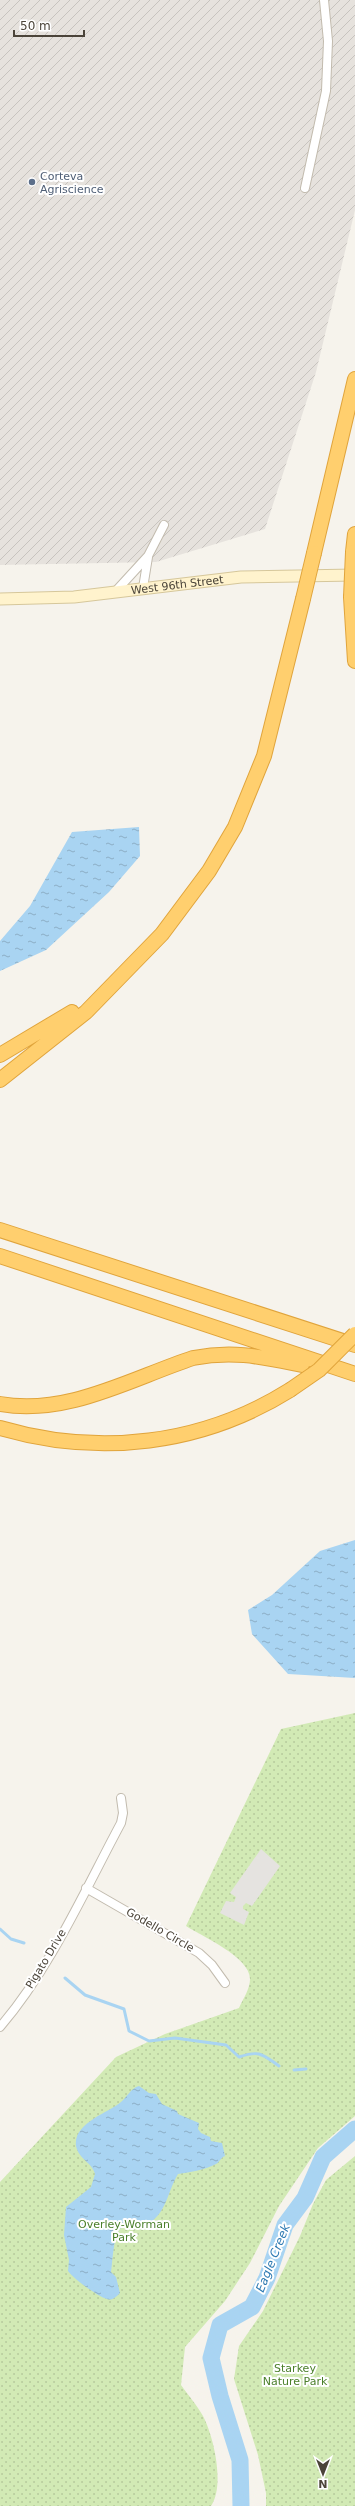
<svg xmlns="http://www.w3.org/2000/svg" width="355" height="2506" viewBox="0 0 355 2506" font-family="'DejaVu Sans',sans-serif">
  <style>
    .industrial { fill: url(#industrial-furrows) }
    .park { fill: url(#park-dots) }
    .parking { fill: #e5e3e0 }
    .water { fill: url(#water-ripples) }
    .lines { fill: none; stroke-linecap: round; stroke-linejoin: round }
    .stream { stroke: #a9d4f2; stroke-width: 3 }
    .river { stroke: #a9d4f2; stroke-width: 17 }
    .street-casing { stroke: #c2bbae; stroke-width: 10 }
    .secondary-casing { stroke: #d6c79b; stroke-width: 13 }
    .highway-casing { stroke: #e0a43c; stroke-width: 16 }
    .street { stroke: #fff; stroke-width: 8 }
    .secondary { stroke: #fff3cd; stroke-width: 11 }
    .highway { stroke: #ffcf6e; stroke-width: 14 }
    .highway-bridge-casing { stroke: #e0a43c; stroke-width: 16; stroke-linecap: butt }
    .highway-bridge { stroke: #ffcf6e; stroke-width: 14 }
    .service-dot { fill: #5c6f8a; stroke: #fff; stroke-width: 1.5 }
    .labels { text-anchor: middle; dominant-baseline: central; stroke-width: 4; stroke-linejoin: round; paint-order: stroke }
    .service-label { font-size: 11px; fill: #4e5e75; stroke: #fff; text-anchor: start }
    .street-label { font-size: 11px; fill: #4b4439; stroke: #fff }
    .park-label { font-size: 11px; fill: #4a7f2a; stroke: #fff }
    .water-label { font-size: 12px; font-style: italic; fill: #2e7ab2; stroke: #fff }
  </style>
  <defs>
    <pattern id="industrial-furrows" width="10" height="10" patternUnits="userSpaceOnUse"><rect width="10" height="10" fill="#e6e2dd"/><path d="M-1 1l2-2M0 10L10 0M9 11l2-2" fill="none" stroke="#c7c3be"/></pattern>
    <pattern id="park-dots" width="8" height="8" patternUnits="userSpaceOnUse"><rect width="8" height="8" fill="#d2eab5"/><path d="M2 2h.1M6 6h.1" fill="none" stroke="#b6ca9c" stroke-width="1.8" stroke-linecap="round"/></pattern>
    <pattern id="water-ripples" width="26" height="14" patternUnits="userSpaceOnUse"><rect width="26" height="14" fill="#a9d4f2"/><path d="M2 4q2-2 4 0t4 0M15 11q2-2 4 0t4 0" fill="none" stroke="#8caec5"/></pattern>
  </defs>
  <rect width="100%" height="100%" fill="#f6f3ec"/>
  <path class="industrial" d="M0,0h355v210l-39,162 -51,157 -109,33 -156,3z"/>
  <path class="park" d="M355,1713v403l-37,32 -39,58 -29,57 -25,38 -40,46 -4,38c7,10 16,20 22,31 11,21 22,70 8,90h-211v-324l116,-125 49,-23 74,-26c4,-9 11,-19 11,-29 0,-22 -47,-42 -64,-53l95,-197z
    M355,2156v350h-89v-13l-8,-38 -24,-76 5,-33 24,-35 37,-75 13,-32 13,-24z"/>
  <path class="parking" d="M261,1849l19,17 -28,40 -6,-3 -3,3v3l6,3 -5,13 -24,-12 6,-12 8,1 2,-5 -6,-4z"/>
  <path class="water" d="M139,827l1,29 -31,36 -63,58 -46,21v-30l30,-35 42,-74z
    M355,1540v138l-67,-4 -36,-40 -4,-24 24,-15 48,-44z
    M139,2086l10,7 7,1 6,10 15,7 1,3 21,9 -1,6 3,4 9,4 1,4 11,2 3,13c-5,2 -5,6 -9,8 -11,6 -25,8 -38,10 -11,18 -11,40 -32,51 -7,3 -20,1 -27,4 -6,14 -6,27 -8,43l5,5 4,16c-4,4 -8,8 -13,6 -10,-3 -33,-20 -39,-28l1,-11 -5,-25 2,-28 25,-20 4,-13c-3,-12 -16,-14 -19,-28 -3,-23 32,-33 45,-44 6,-5 10,-14 18,-16z"/>
  <g class="lines">
    <path class="stream" d="M0,1929l11,10 13,4
      M65,1978l20,17 39,14 5,22 20,10 26,-3 51,7 13,12c21,-7 23,-3 40,9
      M294,2070l12,-1"/>
    <path class="river" d="M241,2506l-1,-46 -20,-64 -9,-38 9,-33 32,-18 15,-29 18,-53 20,-27 18,-41 32,-28"/>
    <defs>
      <path id="street" d="M305,188l21,-97 2,-50 -4,-41
        M143,588l5,-31
        M115,592l33,-36 16,-31
        M86,1888l113,65 13,12 13,18
        M0,2027c50,-58 85,-137 121,-204l2,-10 -2,-15"/>
      <g id="secondary">
        <path id="s1" d="M0,599l74,-2 167,-20 114,-2"/>
      </g>
      <path id="highway" d="M353,552l2,-18
        M314,553l41,-174
        M351,597l4,64
        M0,1055l72,-43
        M0,1080l86,-68 76,-78 47,-63 26,-44 29,-71 39,-157
        M0,1230l355,115
        M0,1256l355,118
        M0,1404c67,12 130,-25 193,-46 41,-8 69,-1 109,7
        M0,1428c99,29 202,17 290,-38"/>
    </defs>
    <use href="#street" class="street-casing"/>
    <use href="#secondary" class="secondary-casing"/>
    <use href="#highway" class="highway-casing"/>
    <use href="#street" class="street"/>
    <use href="#secondary" class="secondary"/>
    <use href="#highway" class="highway"/>
    <defs>
      <path id="highway-bridge" d="M351,597l2,-45
        M303,599l11,-46
        M290,1390l29,-20 36,-36"/>
    </defs>
    <use href="#highway-bridge" class="highway-bridge-casing"/>
    <use href="#highway-bridge" class="highway-bridge"/>
  </g>
  <circle class="service-dot" cx="32" cy="182" r="4"/>
  <g class="labels">
    <g class="service-label">
      <text x="40" y="176">Corteva<tspan x="40" dy="13">Agriscience</tspan></text>
    </g>
    <g class="street-label">
      <text stroke="none"><textPath href="#s1" startOffset="178">West 96th Street</textPath></text>
      <text transform="translate(160 1930) rotate(30)">Godello Circle</text>
      <text transform="translate(46 1959) rotate(-59)">Pigato Drive</text>
    </g>
    <g class="park-label">
      <text x="124" y="2224">Overley-Worman<tspan x="124" dy="13">Park</tspan></text>
      <text x="295" y="2368">Starkey<tspan x="295" dy="13">Nature Park</tspan></text>
    </g>
    <g class="water-label">
      <text transform="translate(273 2258) rotate(-68)">Eagle Creek</text>
    </g>
  </g>
  <g transform="translate(323 2474) rotate(180)" stroke="#ffffff" stroke-width="3" paint-order="stroke">
  <path d="M0-3L7 15L0 10L-7 15Z" fill="#4b4439"/>
  <text y="-6" font-size="11" font-weight="bold" text-anchor="middle" fill="#4b4439">N</text>
  </g>
  <path d="M14 30v6h70v-6" fill="none" stroke="#4b4439" stroke-width="2"/>
  <text x="20" y="30" font-size="12" fill="#4b4439" stroke="#ffffff" stroke-width="3" paint-order="stroke">50 m</text>
</svg>
